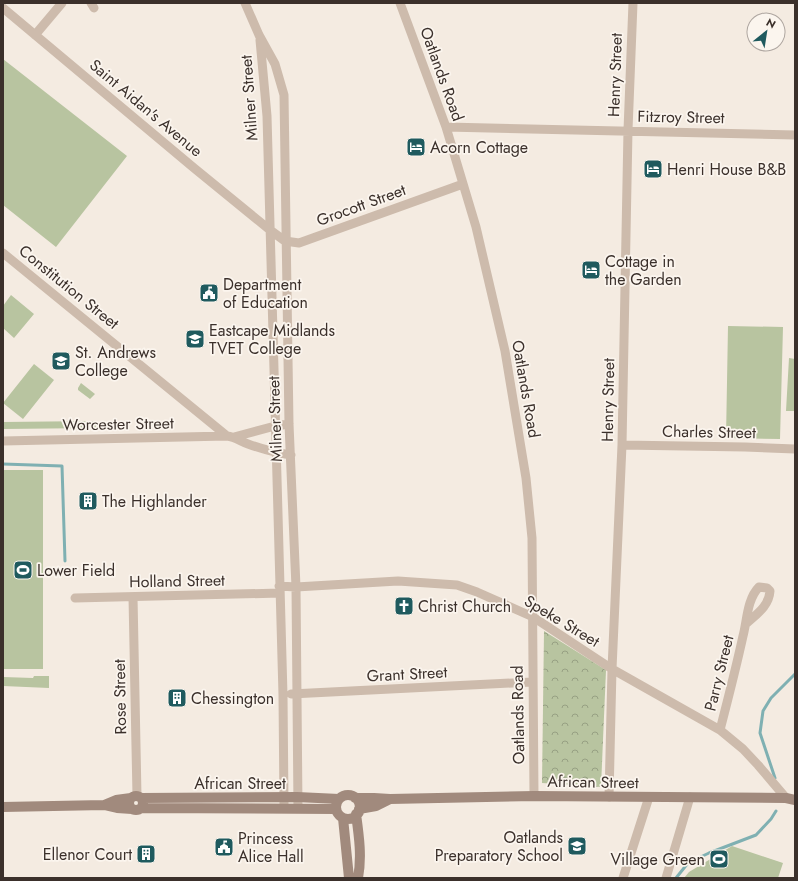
<svg xmlns="http://www.w3.org/2000/svg" width="798" height="881" viewBox="0 0 798 881" font-family="Jost,sans-serif">
  <style>
    .green { fill: #b8c4a0 }
    .park { fill: url(#park-crowns) }
    .lines { fill: none; stroke-linecap: round; stroke-linejoin: round }
    .stream { stroke: #7fb0b2; stroke-width: 3 }
    .street { stroke: #cdbbac; stroke-width: 9 }
    .secondary { stroke: #a18a7d; stroke-width: 10 }
    .labels { text-anchor: middle; dominant-baseline: central; stroke-width: 3.5; stroke-linejoin: round; paint-order: stroke }
    .street-label { font-size: 16px; fill: #3b302b; stroke: #fbf5ee }
    .poi-label { font-size: 16px; fill: #3b302b; stroke: #fbf5ee; text-anchor: start }
  </style>
  <defs>
    <pattern id="park-crowns" width="20" height="18" patternUnits="userSpaceOnUse"><rect width="20" height="18" fill="#b8c4a0"/><path d="M2 6a3 3 0 1 1 6 0M12 15a3 3 0 1 1 6 0" fill="none" stroke="#97a083"/></pattern>
  </defs>
  <rect width="100%" height="100%" fill="#f4ebe1"/>
  <path class="green" d="M3,59l124,97 -71,91 -53,-42z
    M11,295l23,19 -20,24 -11,-10v-22z
    M728,326l55,1 -3,112 -54,-1z
    M789,358l6,1v52h-9z
    M34,364l20,16 -31,39 -20,-16z
    M81,383l14,11 -5,5 -12,-9v-2z
    M95,421l1,7 -93,1v-7z
    M3,470h40v199h-40z
    M34,676h15v12l-46,-2v-9l30,1z
    M732,846l51,17 -5,15h-94l5,-6z"/>
  <path class="park" d="M544,631l62,39 -5,117 -59,-4z"/>
  <g class="lines">
    <path class="stream" d="M3,464l59,2 3,95
      M775,778l-15,-45 3,-22 8,-13 24,-24
      M676,878l12,-15 21,-10 47,-18 15,-16 5,-8"/>
    <path class="street" d="M91,3l3,5
      M245,3l14,32 16,29 9,31 5,329 7,163 2,221
      M400,3l46,124 30,100 29,124 21,127 6,60 2,258
      M3,8l191,160 76,62 15,11 14,2 164,-59
      M35,35l27,-32
      M260,40l7,76 16,579 1,110
      M446,127l349,8
      M3,253l224,183
      M234,437l41,-11 14,-2
      M3,441l224,-5c8,1 13,5 21,8 14,5 28,9 43,11
      M622,445l123,2 50,2
      M279,586l17,1 102,-6 59,4 20,7 56,25 79,52 108,61 23,19 15,16 28,33
      M133,597l4,199
      M75,598l205,-5
      M291,694l241,-12
      M720,730c8,-31 16,-62 23,-94 4,-15 4,-37 16,-49l8,1 3,3c-1,15 -13,23 -23,32
      M609,797l3,-128 10,-224 6,-315 5,-127
      M623,878l26,-81
      M666,878l24,-81"/>
    <path class="secondary" d="M336 807a12 12 0 1 1 24 0a12 12 0 1 1-24 0Z
      M129 803a7 7 0 1 1 14 0a7 7 0 1 1-14 0Z
      M141,798l156,-1 42,2
      M355,798h19l16,1 144,-3 252,2 9,2
      M104,805l12,-5 15,-2
      M3,807l101,-2 13,3 15,1
      M141,808l195,1
      M359,809l17,-3 14,-7
      M356,814c3,22 6,43 2,64
      M343,818l6,60"/>
  </g>
  <defs>
    <symbol id="hotel-square" viewBox="-11 -11 22 22"><rect x="-9" y="-9" width="18" height="18" rx="4" fill="#1f5a5e" stroke="#fbf5ee"/><path d="M-6-4.5h1.5V1H6V5H4.5V3h-9V5H-6ZM-4 0a1.8 1.8 0 1 1 3.6 0ZM.5 0V-2.5h3Q6-2.5 6 0Z" fill="#fff"/></symbol>
    <symbol id="civic-square" viewBox="-11 -11 22 22"><rect x="-9" y="-9" width="18" height="18" rx="4" fill="#1f5a5e" stroke="#fbf5ee"/><path d="M-.6-6.5H3V-4.5H.6V-3L4-1V1h2V6H-6V1h2V-1L-.6-3ZM-1.2 2.5V6h2.4V2.5Z" fill="#fff"/></symbol>
    <symbol id="university-square" viewBox="-11 -11 22 22"><rect x="-9" y="-9" width="18" height="18" rx="4" fill="#1f5a5e" stroke="#fbf5ee"/><path d="M0-5L7-2L0 1L-7-2ZM-4 1L0 2.5L4 1V4Q0 6-4 4Z" fill="#fff"/></symbol>
    <symbol id="school-square" viewBox="-11 -11 22 22"><rect x="-9" y="-9" width="18" height="18" rx="4" fill="#1f5a5e" stroke="#fbf5ee"/><path d="M0-5L7-2L0 1L-7-2ZM-4 1L0 2.5L4 1V4Q0 6-4 4Z" fill="#fff"/></symbol>
    <symbol id="building-square" viewBox="-11 -11 22 22"><rect x="-9" y="-9" width="18" height="18" rx="4" fill="#1f5a5e" stroke="#fbf5ee"/><path d="M-4-6H4V6H1V3H-1V6H-4ZM-2.5-4.3h1.7v1.8h-1.7ZM.8-4.3h1.7v1.8H.8ZM-2.5-1h1.7V.8h-1.7ZM.8-1h1.7V.8H.8Z" fill="#fff"/></symbol>
    <symbol id="stadium-square" viewBox="-11 -11 22 22"><rect x="-9" y="-9" width="18" height="18" rx="4" fill="#1f5a5e" stroke="#fbf5ee"/><path d="M0-5a6.5 5 0 1 0 0 10a6.5 5 0 1 0 0-10ZM-3.5-1.8h7v3.6h-7Z" fill="#fff"/></symbol>
    <symbol id="church-square" viewBox="-11 -11 22 22"><rect x="-9" y="-9" width="18" height="18" rx="4" fill="#1f5a5e" stroke="#fbf5ee"/><path d="M-1.2-6h2.4v3.5h3.3v2.4h-3.3V6h-2.4V-.1h-3.3v-2.4h3.3Z" fill="#fff"/></symbol>
  </defs>
  <g fill-rule="evenodd">
    <use href="#hotel-square" x="405" y="136" width="22" height="22"/>
    <use href="#hotel-square" x="642" y="158" width="22" height="22"/>
    <use href="#hotel-square" x="580" y="259" width="22" height="22"/>
    <use href="#civic-square" x="198" y="282" width="22" height="22"/>
    <use href="#university-square" x="184" y="328" width="22" height="22"/>
    <use href="#school-square" x="50" y="350" width="22" height="22"/>
    <use href="#building-square" x="77" y="490" width="22" height="22"/>
    <use href="#stadium-square" x="12" y="559" width="22" height="22"/>
    <use href="#church-square" x="393" y="595" width="22" height="22"/>
    <use href="#building-square" x="166" y="687" width="22" height="22"/>
    <use href="#school-square" x="566" y="835" width="22" height="22"/>
    <use href="#civic-square" x="213" y="836" width="22" height="22"/>
    <use href="#building-square" x="135" y="843" width="22" height="22"/>
    <use href="#stadium-square" x="708" y="848" width="22" height="22"/>
  </g>
  <g class="labels">
    <g class="street-label">
      <text transform="translate(442 74) rotate(70)">Oatlands Road</text>
      <text transform="translate(615 75) rotate(-88)">Henry Street</text>
      <text transform="translate(249 98) rotate(-94)">Milner Street</text>
      <text transform="translate(146 108) rotate(40)">Saint Aidan's Avenue</text>
      <text transform="translate(681 117) rotate(1)">Fitzroy Street</text>
      <text transform="translate(361 205) rotate(-20)">Grocott Street</text>
      <text transform="translate(69 287) rotate(39)">Constitution Street</text>
      <text transform="translate(526 389) rotate(80)">Oatlands Road</text>
      <text transform="translate(608 400) rotate(-89)">Henry Street</text>
      <text transform="translate(275 419) rotate(-92)">Milner Street</text>
      <text transform="translate(118 424) rotate(-1)">Worcester Street</text>
      <text transform="translate(709 432) rotate(1)">Charles Street</text>
      <text transform="translate(177 581) rotate(-1)">Holland Street</text>
      <text transform="translate(562 621) rotate(31)">Speke Street</text>
      <text transform="translate(719 673) rotate(-76)">Parry Street</text>
      <text transform="translate(407 674) rotate(-3)">Grant Street</text>
      <text transform="translate(120 697) rotate(-91)">Rose Street</text>
      <text transform="translate(518 715) rotate(-91)">Oatlands Road</text>
      <text transform="translate(593 782) rotate(1)">African Street</text>
      <text x="240" y="783">African Street</text>
    </g>
    <g class="poi-label">
      <text x="430" y="147">Acorn Cottage</text>
      <text x="667" y="169">Henri House B&amp;B</text>
      <text x="605" y="261">Cottage in<tspan x="605" dy="18">the Garden</tspan></text>
      <text x="223" y="284">Department<tspan x="223" dy="18">of Education</tspan></text>
      <text x="209" y="330">Eastcape Midlands<tspan x="209" dy="18">TVET College</tspan></text>
      <text x="75" y="352">St. Andrews<tspan x="75" dy="18">College</tspan></text>
      <text x="102" y="501">The Highlander</text>
      <text x="37" y="570">Lower Field</text>
      <text x="418" y="606">Christ Church</text>
      <text x="191" y="698">Chessington</text>
      <text x="563" y="837" text-anchor="end">Oatlands<tspan x="563" dy="18">Preparatory School</tspan></text>
      <text x="238" y="838">Princess<tspan x="238" dy="18">Alice Hall</tspan></text>
      <text x="132" y="854" text-anchor="end">Ellenor Court</text>
      <text x="705" y="859" text-anchor="end">Village Green</text>
    </g>
  </g>
  <rect width="798" height="881" fill="none" stroke="#3b302b" stroke-width="8"/>
  <g transform="translate(766 32) rotate(30)"><circle r="19" fill="#fbf5ee" stroke="#aea6a0"/>
  <path d="M0-3L7 15L0 10L-7 15Z" fill="#1f5a5e"/>
  <text y="-6" font-size="11" font-weight="bold" text-anchor="middle" fill="#3b302b">N</text>
  </g>
</svg>
